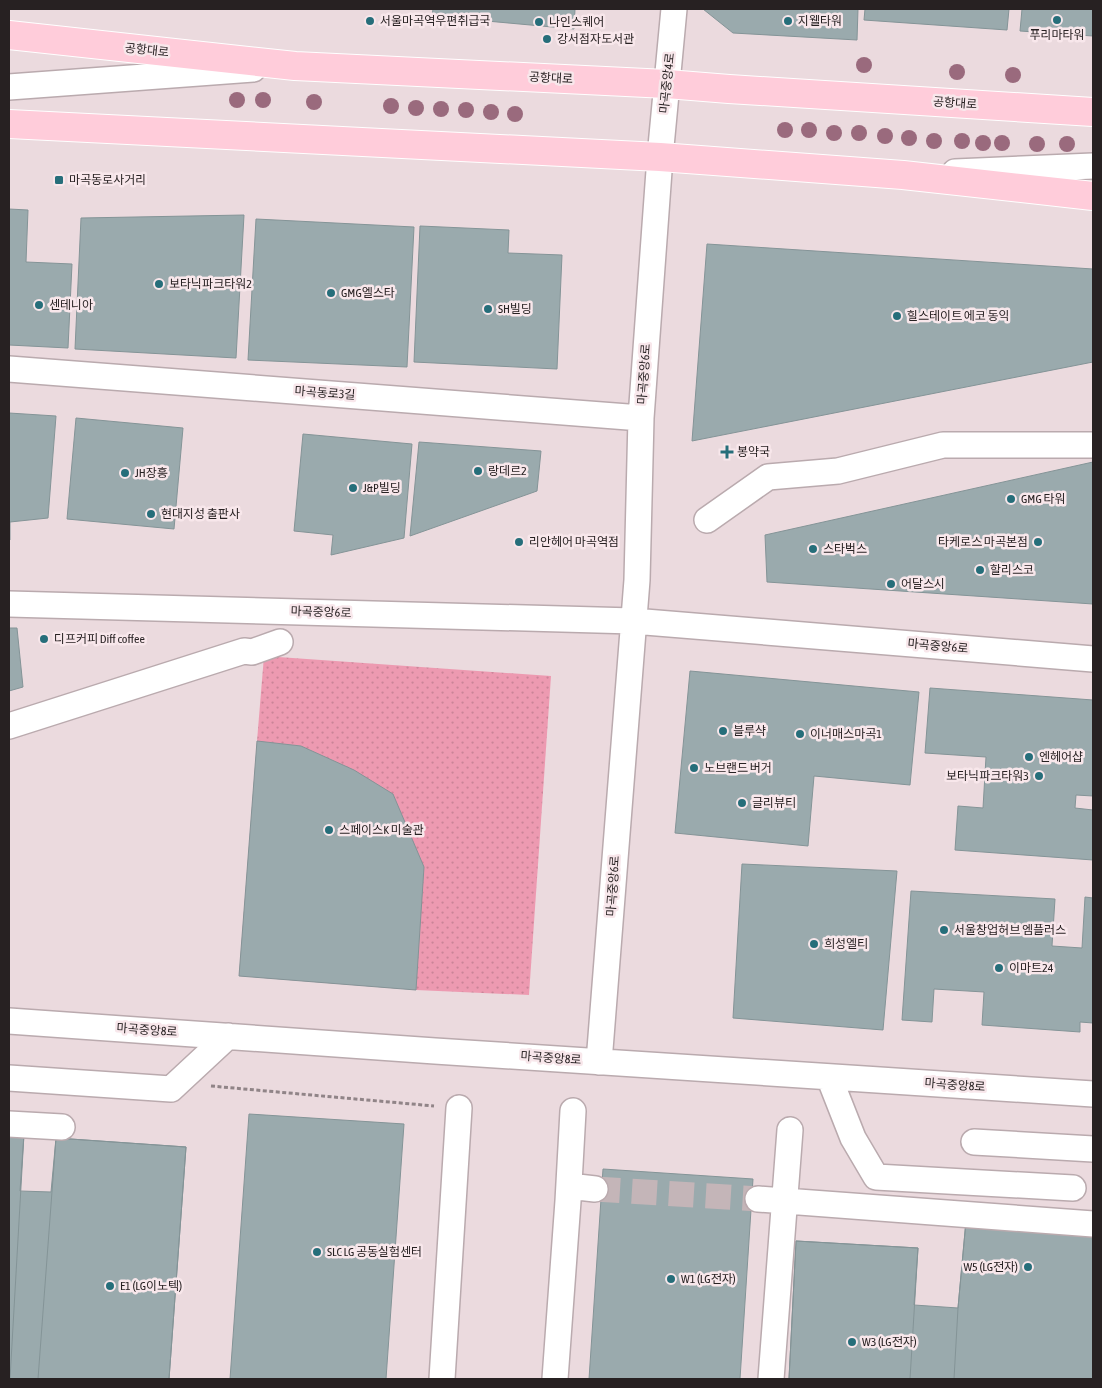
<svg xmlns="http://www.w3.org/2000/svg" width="1102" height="1388" viewBox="0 0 1102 1388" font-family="'Asap Condensed','Noto Sans KR',sans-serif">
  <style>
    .grass { fill: url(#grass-dots) }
    .building { fill: #9aaaad; stroke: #849497 }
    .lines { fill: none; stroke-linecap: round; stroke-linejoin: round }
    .minor-tunnel { stroke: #c4b5b8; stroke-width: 25; stroke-dasharray: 25 12; stroke-linecap: butt }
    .minor-casing { stroke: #baaaae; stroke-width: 28 }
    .major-casing { stroke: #fff; stroke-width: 30 }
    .path { stroke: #908487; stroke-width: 3; stroke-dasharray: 4 2.5; stroke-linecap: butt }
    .minor { stroke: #fff; stroke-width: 25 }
    .major { stroke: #ffccda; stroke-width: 28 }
    .tree { fill: #9a6a7d }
    .poi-dot { fill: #266e7a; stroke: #f8e7eb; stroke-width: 2 }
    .labels { text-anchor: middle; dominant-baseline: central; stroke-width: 5; stroke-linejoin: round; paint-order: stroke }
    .poi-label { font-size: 12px; fill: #272122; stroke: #f8e7eb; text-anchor: start }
    .street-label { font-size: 12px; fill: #272122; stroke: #f8e7eb }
  </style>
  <defs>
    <pattern id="grass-dots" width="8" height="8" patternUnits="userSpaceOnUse" patternTransform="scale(1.25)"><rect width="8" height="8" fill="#ed9ab1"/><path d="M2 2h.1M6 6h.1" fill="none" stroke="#cb8498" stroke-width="1.8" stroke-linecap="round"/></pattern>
  </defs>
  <rect width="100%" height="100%" fill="#ebdade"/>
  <path class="grass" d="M264,656l287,20 -22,319 -113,-5 -177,-14 18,-235z"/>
  <path class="building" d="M433,9h142l-1,20 -142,-13z
    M703,9h155l-1,31 -124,-7z
    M865,9h144l-2,21 -143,-10z
    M1022,9h71v27l-73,-5z
    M9,209l19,1 -2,52 46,2 -4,84 -59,-3z
    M244,215l-8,143 -161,-9 6,-131z
    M256,219l158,8 -7,140 -159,-7z
    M420,226l89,4 -1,23 54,2 -5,114 -143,-7z
    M707,244l386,25v93l-401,79z
    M9,413l47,3 -8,102 -38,4v18h-1z
    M76,418l107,10 -9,101 -107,-10z
    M303,434l109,10 -8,94 -73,17 2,-20 -39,-4z
    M419,442l122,9 -4,40 -127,45z
    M1093,462v142l-326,-22 -2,-47z
    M9,628h8l6,59 -14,4z
    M690,671l229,21 -9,93 -96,-9 -6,70 -133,-13z
    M930,688l163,12v96l-17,-1 -1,13 18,2v50l-138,-10 3,-44 25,2 3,-51 -61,-4z
    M257,741l44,5 53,24 39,24 31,73 -8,123 -177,-14z
    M742,864l155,7 -14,159 -150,-12z
    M911,891l144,8 -3,47 30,2 3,-51 8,1v125l-13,-1v10l-98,-7 2,-33 -50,-3 -2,33 -30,-2z
    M249,1114l155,10 -18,255h-156z
    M9,1133l15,1 -14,245h-1z
    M9,1133l15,1 -4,57 31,1 5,-54 130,9 -17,232h-160z
    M56,1138l130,9 -17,232h-131z
    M603,1169l150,10 -13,200h-151z
    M966,1221l127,6v152h-304l7,-138 122,7 -4,57 44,3z
    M966,1221l127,6v152h-139l4,-71z
    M796,1241l122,7 -8,131h-121z"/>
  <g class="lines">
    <path class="minor-tunnel" d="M595,1189l163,10"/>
    <defs>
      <path id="minor" d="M9,87l244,-18
        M955,172l138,-6
        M9,369l632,49
        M707,520l61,-43 70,-6 105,-26h150
        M9,604l624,17 460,38
        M9,726l235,-75 8,1 28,-10
        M9,1021l426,30 658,43
        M599,1062l38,-482 4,-162 19,-261 14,-148
        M829,1077l24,61 23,39 197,11
        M9,1078l162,11 57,-53
        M9,1124l53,3
        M974,1142l119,7
        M569,1186l26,3
        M758,1199l335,25
        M442,1379l17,-271
        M555,1379l13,-178 5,-90
        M771,1379l19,-249"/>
      <path id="major" d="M9,35l286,31 372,18 62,5 364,23
        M9,124l651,33 243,18 190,21"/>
    </defs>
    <use href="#minor" class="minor-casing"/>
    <use href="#major" class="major-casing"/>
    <path class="path" d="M211,1086l223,20"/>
    <use href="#minor" class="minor"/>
    <use href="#major" class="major"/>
  </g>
  <g class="tree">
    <circle cx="864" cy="65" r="8"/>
    <circle cx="957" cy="72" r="8"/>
    <circle cx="1013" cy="75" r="8"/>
    <circle cx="237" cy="100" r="8"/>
    <circle cx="263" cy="100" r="8"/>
    <circle cx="314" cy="102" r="8"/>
    <circle cx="391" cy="106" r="8"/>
    <circle cx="416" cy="108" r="8"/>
    <circle cx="441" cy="109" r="8"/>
    <circle cx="466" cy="110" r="8"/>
    <circle cx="491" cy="112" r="8"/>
    <circle cx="515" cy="114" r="8"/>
    <circle cx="785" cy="130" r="8"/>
    <circle cx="809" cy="130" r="8"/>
    <circle cx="834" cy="133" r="8"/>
    <circle cx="859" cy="133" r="8"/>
    <circle cx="885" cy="136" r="8"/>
    <circle cx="909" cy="138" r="8"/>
    <circle cx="934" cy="141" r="8"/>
    <circle cx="962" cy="141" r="8"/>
    <circle cx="983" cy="143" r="8"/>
    <circle cx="1002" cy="143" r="8"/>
    <circle cx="1037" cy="144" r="8"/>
    <circle cx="1067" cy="144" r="8"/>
  </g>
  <g class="poi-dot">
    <circle cx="1057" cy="20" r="5"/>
    <circle cx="370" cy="21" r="5"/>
    <circle cx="788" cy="21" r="5"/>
    <circle cx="539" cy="22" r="5"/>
    <circle cx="547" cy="39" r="5"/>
    <rect x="54" y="175" width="10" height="10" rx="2.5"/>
    <circle cx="159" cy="284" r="5"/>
    <circle cx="331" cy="293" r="5"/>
    <circle cx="39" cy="305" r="5"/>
    <circle cx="488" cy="309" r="5"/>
    <circle cx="897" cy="316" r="5"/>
    <path d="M724.5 444.5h5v5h5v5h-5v5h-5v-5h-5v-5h5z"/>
    <circle cx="478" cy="471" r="5"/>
    <circle cx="125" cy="473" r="5"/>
    <circle cx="353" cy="488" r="5"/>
    <circle cx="1011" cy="499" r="5"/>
    <circle cx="151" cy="514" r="5"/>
    <circle cx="519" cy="542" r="5"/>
    <circle cx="1038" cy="542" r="5"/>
    <circle cx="813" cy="549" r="5"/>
    <circle cx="980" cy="570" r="5"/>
    <circle cx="891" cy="584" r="5"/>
    <circle cx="44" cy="639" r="5"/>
    <circle cx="723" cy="731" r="5"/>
    <circle cx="800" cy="734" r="5"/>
    <circle cx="1029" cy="757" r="5"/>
    <circle cx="694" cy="768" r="5"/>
    <circle cx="1039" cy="776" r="5"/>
    <circle cx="742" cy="803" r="5"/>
    <circle cx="329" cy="830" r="5"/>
    <circle cx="944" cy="930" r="5"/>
    <circle cx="814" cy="944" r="5"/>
    <circle cx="999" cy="968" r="5"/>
    <circle cx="317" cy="1252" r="5"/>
    <circle cx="1028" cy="1267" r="5"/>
    <circle cx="671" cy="1279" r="5"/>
    <circle cx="110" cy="1286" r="5"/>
    <circle cx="852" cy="1342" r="5"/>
  </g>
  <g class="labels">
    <g class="poi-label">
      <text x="380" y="21">서울마곡역우편취급국</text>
      <text x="798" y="21">지웰타워</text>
      <text x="549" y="22">나인스퀘어</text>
      <text x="1057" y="35" text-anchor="middle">푸리마타워</text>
      <text x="557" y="39">강서점자도서관</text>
      <text x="69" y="180">마곡동로사거리</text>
      <text x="169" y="284">보타닉파크타워2</text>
      <text x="341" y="293">GMG엘스타</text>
      <text x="49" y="305">센테니아</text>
      <text x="498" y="309">SH빌딩</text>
      <text x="907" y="316">힐스테이트 에코 동익</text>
      <text x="737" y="452">봉약국</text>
      <text x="488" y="471">랑데르2</text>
      <text x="135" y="473">JH장흥</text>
      <text x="363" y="488">J&amp;P빌딩</text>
      <text x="1021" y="499">GMG 타워</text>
      <text x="161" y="514">현대지성 출판사</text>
      <text x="529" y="542">리안헤어 마곡역점</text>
      <text x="1028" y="542" text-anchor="end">타케로스 마곡본점</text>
      <text x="823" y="549">스타벅스</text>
      <text x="990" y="570">할리스코</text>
      <text x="901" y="584">어달스시</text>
      <text x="54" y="639">디프커피 Diff coffee</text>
      <text x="733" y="731">블루샥</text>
      <text x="810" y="734">이너매스마곡1</text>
      <text x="1039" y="757">엔헤어샵</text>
      <text x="704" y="768">노브랜드 버거</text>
      <text x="1029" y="776" text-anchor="end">보타닉파크타워3</text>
      <text x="752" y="803">글리뷰티</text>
      <text x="339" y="830">스페이스K 미술관</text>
      <text x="954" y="930">서울창업허브 엠플러스</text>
      <text x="824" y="944">희성엘티</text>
      <text x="1009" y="968">이마트24</text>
      <text x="327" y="1252">SLC LG 공동실험센터</text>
      <text x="1018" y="1267" text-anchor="end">W5 (LG전자)</text>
      <text x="681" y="1279">W1 (LG전자)</text>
      <text x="120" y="1286">E1 (LG이노텍)</text>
      <text x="862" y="1342">W3 (LG전자)</text>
    </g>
    <g class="street-label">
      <text transform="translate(147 50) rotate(6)">공항대로</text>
      <text transform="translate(551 78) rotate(3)">공항대로</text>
      <text transform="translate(667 83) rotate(-84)">마곡중앙4로</text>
      <text transform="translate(955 103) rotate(4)">공항대로</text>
      <text transform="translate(644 374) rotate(-86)">마곡중앙6로</text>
      <text transform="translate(325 393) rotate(4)">마곡동로3길</text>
      <text transform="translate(321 612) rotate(2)">마곡중앙6로</text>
      <text transform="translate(938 646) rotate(5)">마곡중앙6로</text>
      <text transform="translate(613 886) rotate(-86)">마곡중앙6로</text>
      <text transform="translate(147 1030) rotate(4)">마곡중앙8로</text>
      <text transform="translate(551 1058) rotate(4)">마곡중앙8로</text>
      <text transform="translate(955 1085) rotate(4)">마곡중앙8로</text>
    </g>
  </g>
  <rect width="1102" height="1388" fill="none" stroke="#272122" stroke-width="20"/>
</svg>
